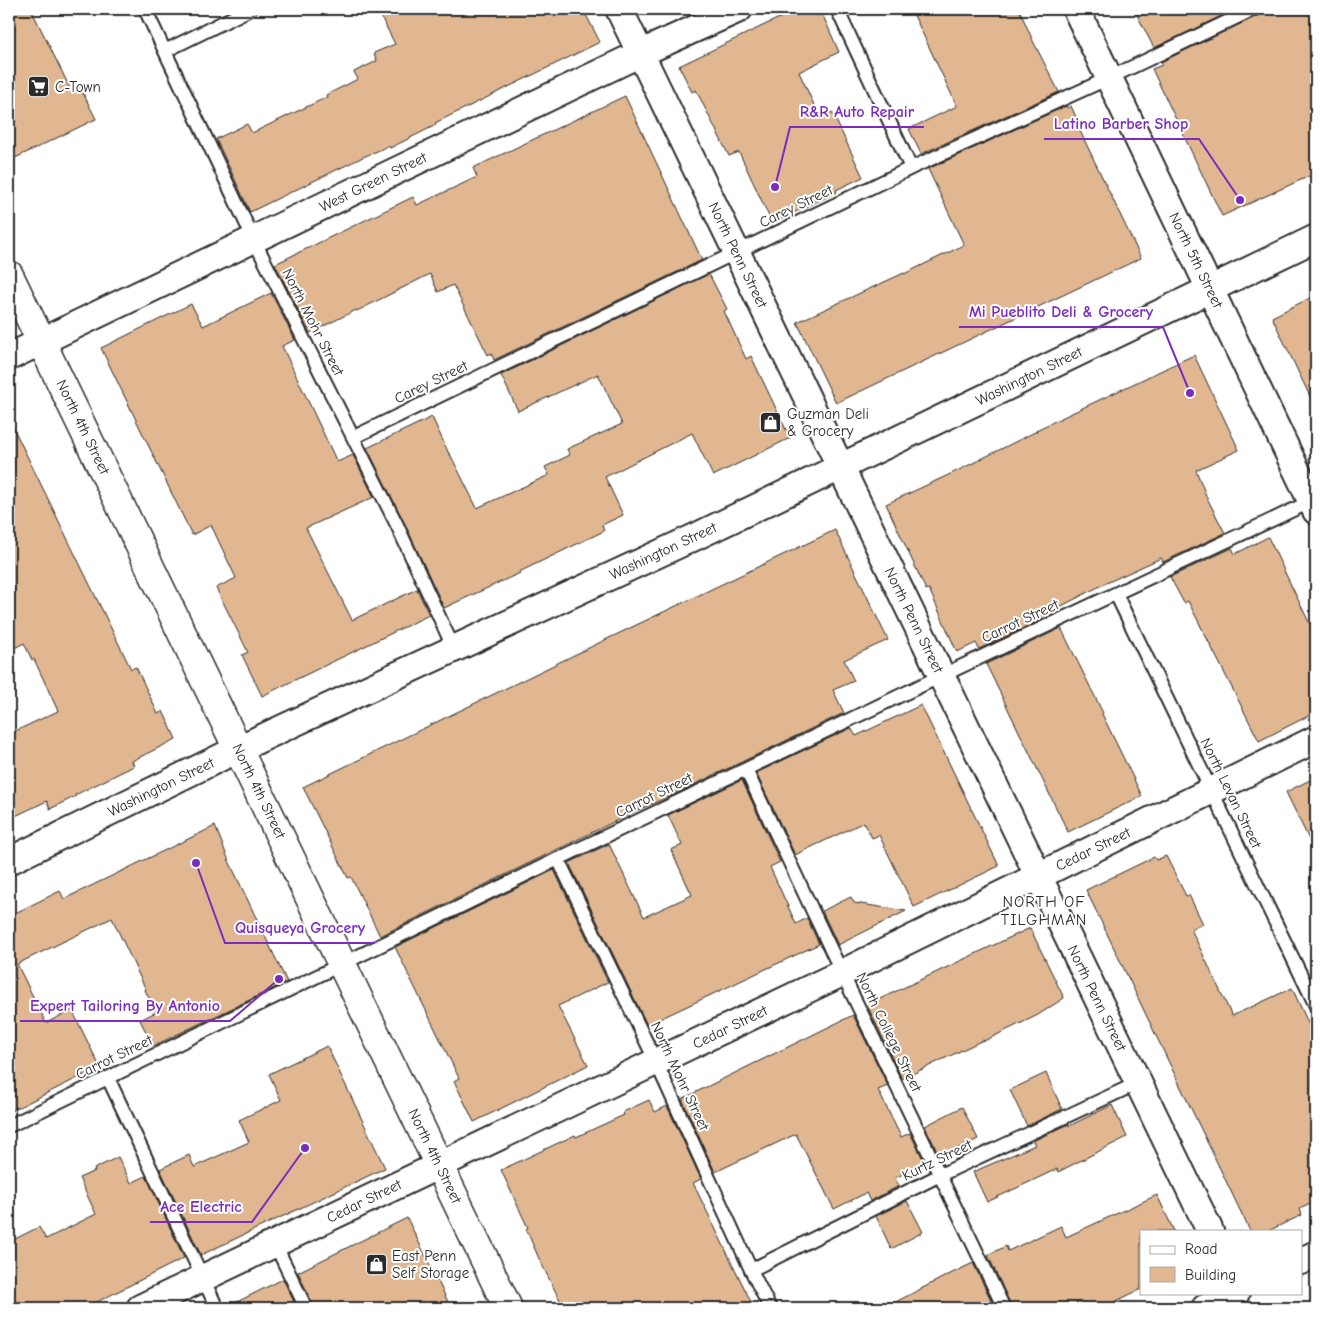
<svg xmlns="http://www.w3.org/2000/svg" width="1325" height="1317" viewBox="0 0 1325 1317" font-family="'Comic Neue',sans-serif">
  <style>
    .building { fill: #e1b791; stroke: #2b2b2b }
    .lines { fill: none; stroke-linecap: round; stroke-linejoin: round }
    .lane-casing { stroke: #2b2b2b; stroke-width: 16 }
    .street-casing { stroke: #2b2b2b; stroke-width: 30 }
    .secondary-casing { stroke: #2b2b2b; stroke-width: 31 }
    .lane { stroke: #fff; stroke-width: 12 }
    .street { stroke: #fff; stroke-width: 26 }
    .secondary { stroke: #fff; stroke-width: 28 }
    .labels { text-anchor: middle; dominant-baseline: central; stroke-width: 4; stroke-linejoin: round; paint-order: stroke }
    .poi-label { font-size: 15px; fill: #2b2b2b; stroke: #fff; text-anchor: start }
    .street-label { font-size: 15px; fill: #2b2b2b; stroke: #fff }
    .neighbourhood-label { font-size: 16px; letter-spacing: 1px; fill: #2b2b2b; stroke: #fff }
    .leader { fill: none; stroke: #7b2cbf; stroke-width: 2 }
    .callout-dot { fill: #7b2cbf; stroke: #fff; stroke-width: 2 }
    .callout-label { font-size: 16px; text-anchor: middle; font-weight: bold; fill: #7b2cbf; stroke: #fff; stroke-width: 4; stroke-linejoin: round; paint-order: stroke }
  </style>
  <rect width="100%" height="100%" fill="#fff"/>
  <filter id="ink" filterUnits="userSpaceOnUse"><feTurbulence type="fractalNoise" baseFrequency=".02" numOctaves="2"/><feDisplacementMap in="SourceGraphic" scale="10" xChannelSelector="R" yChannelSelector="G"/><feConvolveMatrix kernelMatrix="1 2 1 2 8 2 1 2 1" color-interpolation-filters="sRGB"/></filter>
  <g filter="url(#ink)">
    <path class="building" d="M9,9h22l40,81 8,-5 17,34 -87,42z
      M377,9h206l17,33 -165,81 1,2 -46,23 -1,-2 -26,11 -113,55 -34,-73 31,-15 5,9 75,-36 -1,-2 32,-16 -4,-7 23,-11 -3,-8 21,-9z
      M798,9h22l19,43 -40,20 21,46 12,-6 31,65 -27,13 1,2 -65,31 -33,-71 -10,4 -33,-66 -4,2 -13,-26z
      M911,9h108l14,32 26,51 -138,62 -12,-25 48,-23z
      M1134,9h102l-82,39z
      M1262,9h54v164l-94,43 -70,-147 10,-4 -1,-3 96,-46 4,-3z
      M625,96l77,164 -208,100 -3,-7 -3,2 -35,-70 -15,7 -8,-18 -73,37 -1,-1 -46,23 -35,-69 138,-67 4,8 60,-28 -4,-9z
      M1066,106l1,2 4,-2 11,24 -2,1 61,127 -305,145 -39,-81 107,-49v1l60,-29 -36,-76z
      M709,274l18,35 -3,2 22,48 5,-3 39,82 -77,38 -21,-43 -87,44 18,38 -21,10 2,6 -85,41 1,1 -76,35 -40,-86 -37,-74 65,-31 17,37h1l27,54 72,-33 -4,-8 25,-12 -3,-6 55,-25 -24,-50 -80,37 -17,-36z
      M271,293l24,47 -13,6 55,116 16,-7 21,42 -68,31 46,92 65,-31 12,26 -167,81 -20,-41 6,-3 -32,-64 20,-10 -25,-53 -19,10 -91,-187 90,-44 12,22z
      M1316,295v114l-44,-92z
      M1194,355l45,95 -43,20 11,28 18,35 -62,29 -2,-4 -59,27 -50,26 2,3 -75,35 -3,-6 -19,9 -28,-63 -3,1 -40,-86 71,-33 80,-40 -1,-1z
      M9,419l122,250 5,-2 22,47 5,-3 13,28 -44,22 2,5 -59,29 1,1 -26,13 -3,-8 -38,18v-85l49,-23 -24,-52 -2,1 -8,-17 -15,8z
      M835,530l53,110 -44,20 10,21 -21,9 11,23 -182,87h-1l-25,11 -256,125 -29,-59 -3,1 -45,-91 302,-147z
      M1268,537l48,100v75l-57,29 -71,-140 -4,2 -14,-26 62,-29 3,6z
      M1061,628l42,85 -1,1 40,82 -74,36 -82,-168z
      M921,705l78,161 -85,41 -35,-72 -7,3 -8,-16 -69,33 -39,-82 95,-45 5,8z
      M1316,777v77l-30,-62z
      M742,780l38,82 -10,5 26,57 11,-6 12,26 -172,81 -78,-162 40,-19 35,73 48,-22 -21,-45 11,-5 -14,-30z
      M215,826l14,35 58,121 -134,64 -13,-26 16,-8 -11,-22h1l-34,-72 -95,46 29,59 26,-13 28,57 -91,45v-196l51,-25 4,8z
      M1166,856l20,40 3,-1 14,29 -12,5 41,87 60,-28 24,52v161l-16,8 2,6 -34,16h-18l-164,-341 68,-33 2,3z
      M554,870l54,112 -50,24 30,59 -114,57 -20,-41 5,-3 -64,-131z
      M851,897l3,6 52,8 -68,34 -16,-34z
      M1030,928l34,70 -26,17 -54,26 -1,-1 -81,39 -35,-74z
      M853,1015l35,71 -10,4 23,47 9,-4 15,30 -30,15 4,8 -29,15 -4,-8 -32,16 -38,-75 -81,38 -33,-73z
      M327,1046l58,122 -184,87 -41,-86 29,-14 5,12 55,-25 -10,-22 42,-20 -12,-26z
      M1046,1073l16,36 -35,17 -17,-36z
      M649,1100l6,12 12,-6 34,73 -8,4 61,125h-190l-23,-45 -15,-34 2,-1 -27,-58 74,-35 1,2 48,-22 -1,-3z
      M1112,1105l15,32 -69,35 -1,-3 -70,33 -14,-30 62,-27 -2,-4 36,-17v2z
      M962,1107l16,32 -38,18 -15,-31z
      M118,1157l13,26 15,-7 38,82 -99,50h-76v-66l30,-15 7,12 50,-25 -17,-36 16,-7 -1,-2z
      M1157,1195l17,36h-33v58l-39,19h-90l-24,-53 18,-9 2,5 53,-25 5,11z
      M907,1201l16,31 -32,17 -15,-33z
      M407,1218l44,90h-137l-16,-36z
      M973,1263l22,45h-111l58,-30z
      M283,1279l14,29h-72z"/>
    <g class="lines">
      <defs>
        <path id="lane" d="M145,9l109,231 143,285 57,124
          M837,9l74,159
          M165,51l85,-42
          M354,437l557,-269 198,-90 145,-69
          M1116,594l200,412
          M746,770l96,203 162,335
          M558,859l98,203 95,208 19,38
          M108,1078l109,230
          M9,1126l549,-267 383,-183 373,-176
          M275,1244l31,64
          M751,1270l189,-95 198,-92"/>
        <path id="street" d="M619,9l591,1222
          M1076,9l240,502
          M9,357l632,-304 98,-44
          M9,861l229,-112 459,-213 619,-298
          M1301,1261l15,-7
          M140,1308l702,-335 474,-234
          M1205,1308l31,-15"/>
        <path id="secondary" d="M9,275l499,1033"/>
      </defs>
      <use href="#lane" class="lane-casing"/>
      <use href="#street" class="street-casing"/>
      <use href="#secondary" class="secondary-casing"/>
      <use href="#lane" class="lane"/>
      <use href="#street" class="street"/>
      <use href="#secondary" class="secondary"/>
    </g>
  </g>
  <defs>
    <symbol id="supermarket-square" viewBox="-11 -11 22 22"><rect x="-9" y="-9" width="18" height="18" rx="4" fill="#2b2b2b" stroke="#fff"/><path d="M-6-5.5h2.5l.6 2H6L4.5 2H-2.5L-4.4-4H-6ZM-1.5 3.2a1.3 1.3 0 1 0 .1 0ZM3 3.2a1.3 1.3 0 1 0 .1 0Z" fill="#fff"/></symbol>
    <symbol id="shop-square" viewBox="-11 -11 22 22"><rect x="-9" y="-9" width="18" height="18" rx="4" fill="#2b2b2b" stroke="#fff"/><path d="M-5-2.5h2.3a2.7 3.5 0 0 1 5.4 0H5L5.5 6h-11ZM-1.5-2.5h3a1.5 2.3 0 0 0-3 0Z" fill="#fff"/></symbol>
  </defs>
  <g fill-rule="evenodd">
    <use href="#supermarket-square" x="26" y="74" width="25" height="25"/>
    <use href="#shop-square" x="758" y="410" width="25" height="25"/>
    <use href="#shop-square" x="364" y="1252" width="25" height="25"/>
  </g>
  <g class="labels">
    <g class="poi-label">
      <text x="55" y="87">C-Town</text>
      <text x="787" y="414">Guzman Deli<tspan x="787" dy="17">&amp; Grocery</tspan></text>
      <text x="392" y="1256">East Penn<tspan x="392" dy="17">Self Storage</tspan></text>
    </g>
    <g class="street-label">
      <text transform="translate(373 182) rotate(-26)">West Green Street</text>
      <text transform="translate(796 206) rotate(-26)">Carey Street</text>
      <text transform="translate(738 255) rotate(64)">North Penn Street</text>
      <text transform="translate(1196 260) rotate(64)">North 5th Street</text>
      <text transform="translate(313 322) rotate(63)">North Mohr Street</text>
      <text transform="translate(1029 376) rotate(-26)">Washington Street</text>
      <text transform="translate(431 382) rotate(-26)">Carey Street</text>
      <text transform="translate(83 427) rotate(64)">North 4th Street</text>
      <text transform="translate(663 551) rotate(-25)">Washington Street</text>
      <text transform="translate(914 620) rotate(64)">North Penn Street</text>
      <text transform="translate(1020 621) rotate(-25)">Carrot Street</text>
      <text transform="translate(161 787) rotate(-26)">Washington Street</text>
      <text transform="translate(259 791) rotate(64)">North 4th Street</text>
      <text transform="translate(1231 793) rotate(64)">North Levan Street</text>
      <text transform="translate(654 795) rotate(-26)">Carrot Street</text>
      <text transform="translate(1093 849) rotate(-26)">Cedar Street</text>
      <text transform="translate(1097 998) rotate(64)">North Penn Street</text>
      <text transform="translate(730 1027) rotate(-26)">Cedar Street</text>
      <text transform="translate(889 1032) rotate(64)">North College Street</text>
      <text transform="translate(114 1057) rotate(-26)">Carrot Street</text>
      <text transform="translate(680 1076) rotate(65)">North Mohr Street</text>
      <text transform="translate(435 1156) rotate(64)">North 4th Street</text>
      <text transform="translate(937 1160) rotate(-26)">Kurtz Street</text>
      <text transform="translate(364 1201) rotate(-26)">Cedar Street</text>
    </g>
    <g class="neighbourhood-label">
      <text x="1044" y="902">NORTH OF<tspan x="1044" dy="18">TILGHMAN</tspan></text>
    </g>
  </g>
  <path class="leader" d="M775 187L790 127H924M1240 200L1199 139H1044M1190 393L1163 327H959M196 863L225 943H375M279 979L230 1021H20M305 1148L252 1222H150"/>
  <g class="callout-dot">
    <circle cx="775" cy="187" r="5"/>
    <circle cx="1240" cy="200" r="5"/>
    <circle cx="1190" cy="393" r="5"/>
    <circle cx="196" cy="863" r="5"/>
    <circle cx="279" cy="979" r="5"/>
    <circle cx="305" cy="1148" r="5"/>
  </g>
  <g class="callout-label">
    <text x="857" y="117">R&amp;R Auto Repair</text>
    <text x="1121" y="129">Latino Barber Shop</text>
    <text x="1061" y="317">Mi Pueblito Deli &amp; Grocery</text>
    <text x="300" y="933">Quisqueya Grocery</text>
    <text x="125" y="1011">Expert Tailoring By Antonio</text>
    <text x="201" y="1212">Ace Electric</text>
  </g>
  <rect width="1325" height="1317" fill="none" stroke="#fff" stroke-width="30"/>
  <rect x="15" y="15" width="1295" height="1287" fill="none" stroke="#2b2b2b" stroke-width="2" filter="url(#ink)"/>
  <rect x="1140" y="1230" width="162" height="65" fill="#ffffff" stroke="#aaaaaa"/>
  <rect x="1150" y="1246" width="25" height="8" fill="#ffffff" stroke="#aaaaaa"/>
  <text x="1185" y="1254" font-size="15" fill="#2b2b2b">Road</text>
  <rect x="1150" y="1267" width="25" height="15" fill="#e1b791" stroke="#aaaaaa"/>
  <text x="1185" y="1280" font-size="15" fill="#2b2b2b">Building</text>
</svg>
